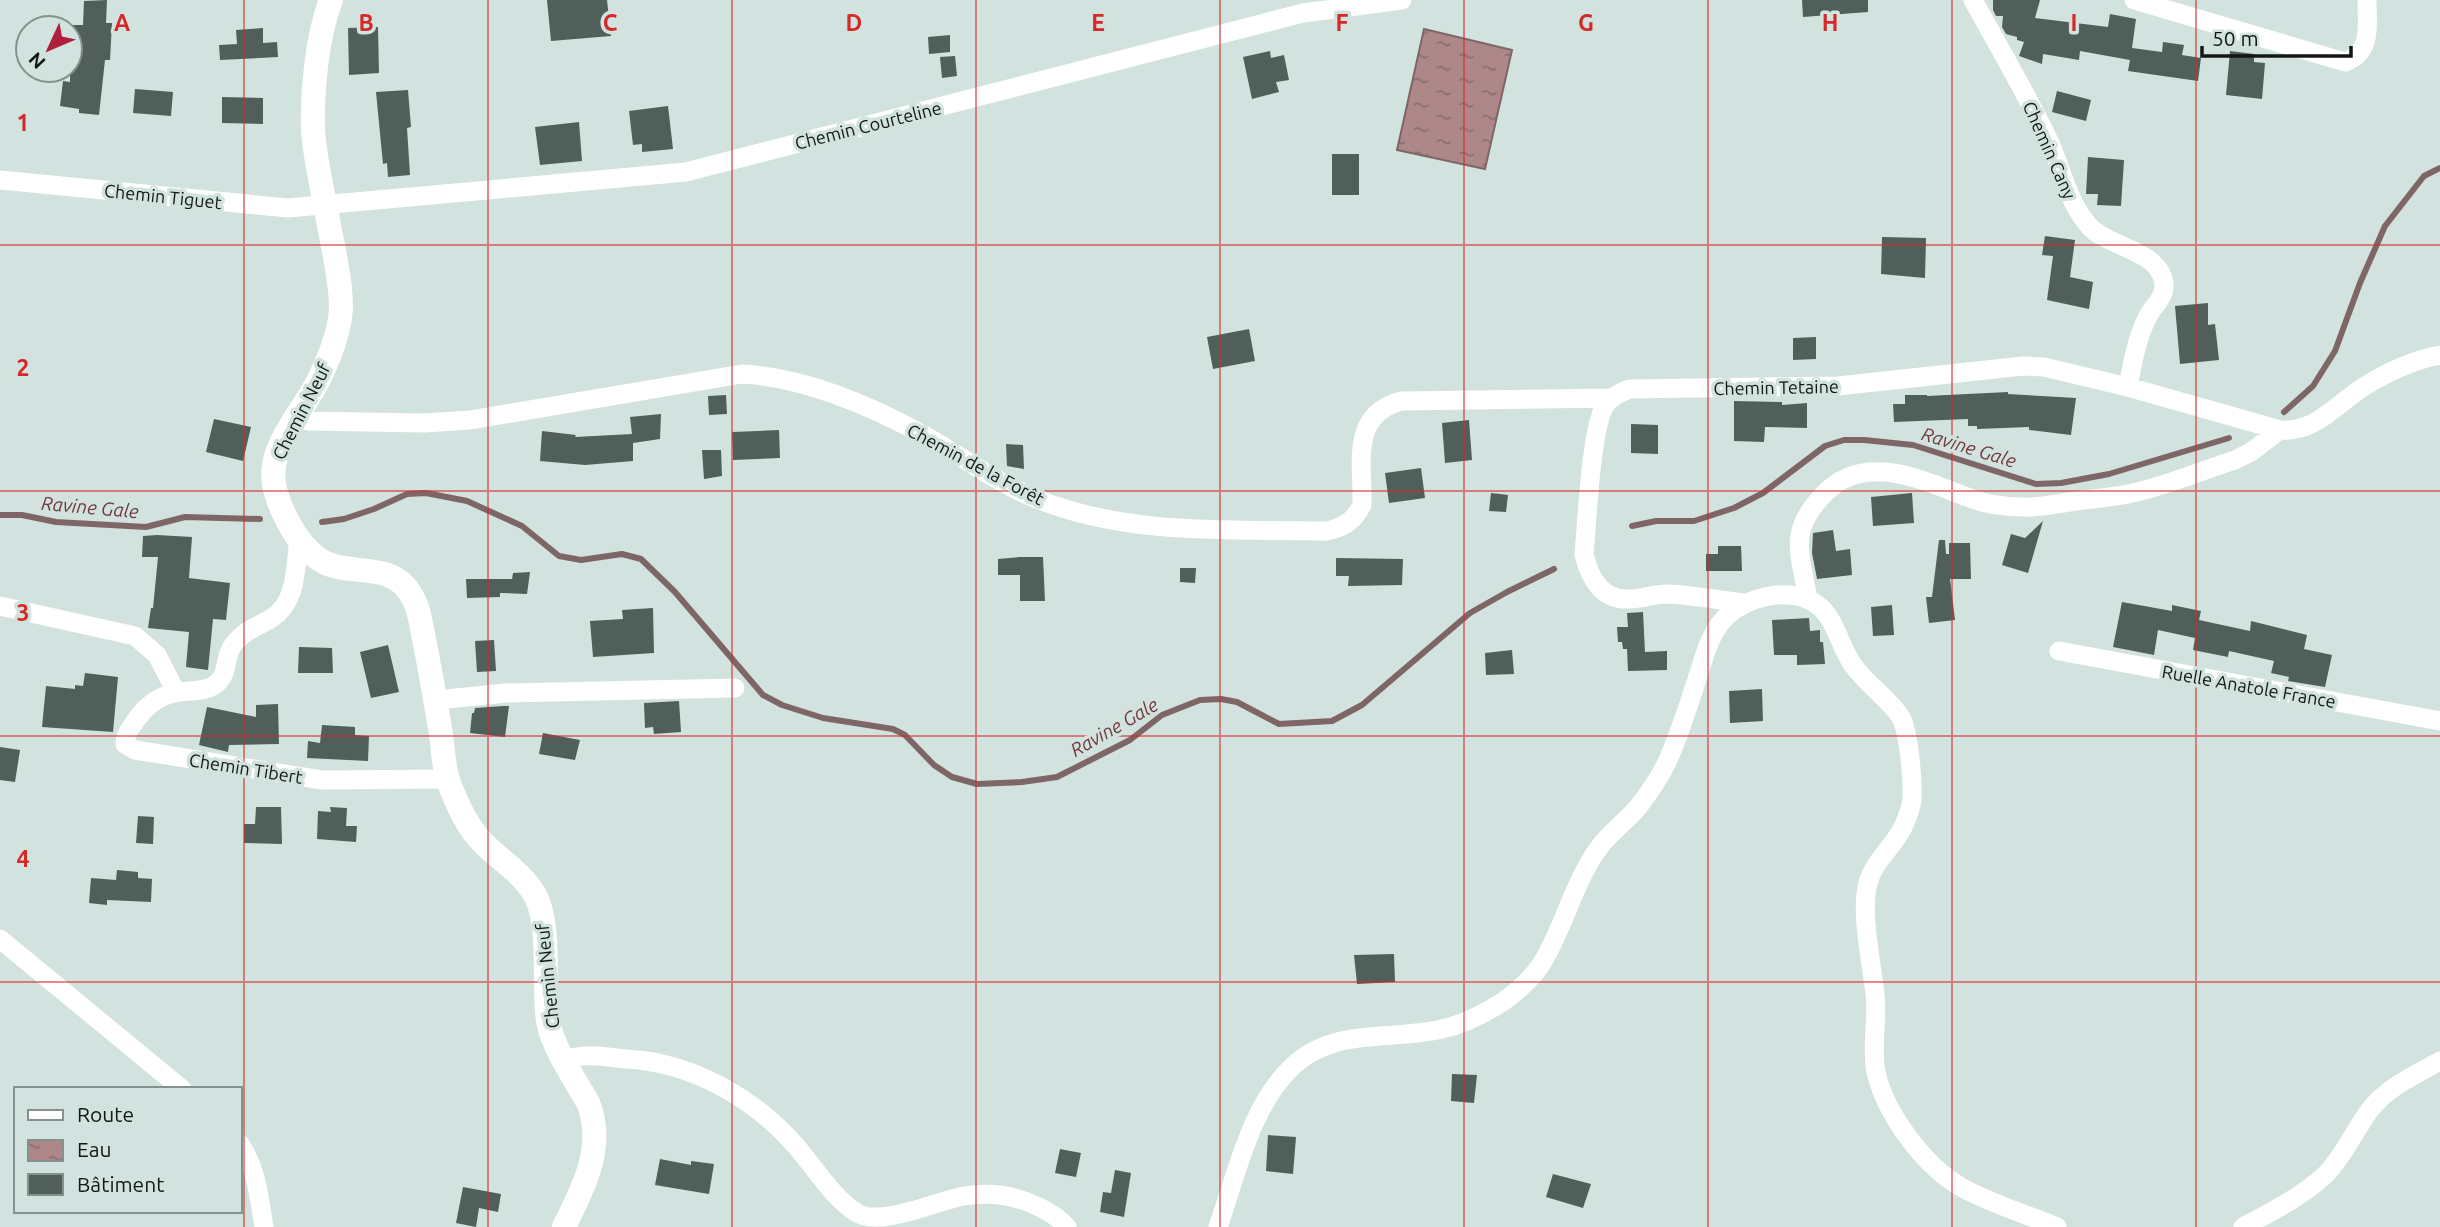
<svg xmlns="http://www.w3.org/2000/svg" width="2440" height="1227" viewBox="0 0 2440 1227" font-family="Ubuntu,sans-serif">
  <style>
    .water { fill: url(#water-ripples); stroke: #7f6666; stroke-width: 2 }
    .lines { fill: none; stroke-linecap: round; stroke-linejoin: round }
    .stream { stroke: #7f6666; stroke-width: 6 }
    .building { fill: #515f5b }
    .minor { stroke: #fff; stroke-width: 19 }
    .major { stroke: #fff; stroke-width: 24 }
    .grid { fill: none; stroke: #d62828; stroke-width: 2; stroke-opacity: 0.55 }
    .labels { text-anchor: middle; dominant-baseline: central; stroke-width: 7; stroke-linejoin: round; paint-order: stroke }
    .street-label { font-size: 18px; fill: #121816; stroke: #d2e2de }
    .water-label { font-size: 19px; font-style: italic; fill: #6f383c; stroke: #d2e2de }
    .grid-label { font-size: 23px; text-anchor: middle; font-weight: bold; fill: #d62828; stroke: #d2e2de; stroke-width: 7; stroke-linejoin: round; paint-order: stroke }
  </style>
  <defs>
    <pattern id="water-ripples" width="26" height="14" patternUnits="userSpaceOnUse" patternTransform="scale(1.75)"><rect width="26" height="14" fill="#ae8788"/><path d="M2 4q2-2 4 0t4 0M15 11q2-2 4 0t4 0" fill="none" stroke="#8c6d6e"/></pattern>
  </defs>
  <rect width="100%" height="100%" fill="#d2e2de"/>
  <path class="water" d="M1424,29l88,21 -27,119 -88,-19z"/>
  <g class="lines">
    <path class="stream" d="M2284,412l29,-26 22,-35 25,-68 25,-57 39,-50 16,-8
      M0,515h22l34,7 90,5 39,-10 75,2
      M322,522l22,-3 30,-10 33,-15 19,-1 41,8 55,25 37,30 22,4 41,-6 19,5 34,33 88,103 19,10 41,13 70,11 12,6 29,30 18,12 25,7 45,-2 35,-5 73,-37 32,-25 38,-15 21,-1 16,3 42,22 53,-3 30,-16 108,-92 37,-21 47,-23
      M1632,526l24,-5h38l40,-13 29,-15 62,-47 19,-6h20l49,5 123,39 25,-1 48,-9 120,-36"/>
  </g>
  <path class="building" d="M107,0l-1,23h6l-2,37h-5l-6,55 -20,-2v-4l-19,-3 3,-25 7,1v-57h13l1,-24z
    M547,0h60l4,36 -60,5z
    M1802,0h66v12l-65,5z
    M1993,0h47l-5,18 73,9 2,-13 26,5 -4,29 30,4 1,-10 21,3 -2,10 19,3 -3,23 -70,-10 2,-11 -50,-9 -1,9 -36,-6 -1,10 -23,-8 5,-14 -7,-2v-3l-11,-3 -4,-7 1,-11h-7l-3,-6z
    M378,27l1,46 -30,2 -1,-47z
    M263,28v15l14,-1 1,15 -58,3 -1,-15 18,-1 -1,-14z
    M950,35v17l-21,2 -1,-17z
    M1270,51l1,7 13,-3 5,25 -13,2 3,10 -27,7 -9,-42z
    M2230,51l24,3v8l11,1 -3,36 -36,-4z
    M955,56l2,20 -15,2 -2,-21z
    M135,89l38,3 -2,24 -38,-3z
    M408,90l3,37 -4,1 3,47 -22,2 -1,-14 -4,1 -7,-72z
    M2057,91l34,9 -5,21 -34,-9z
    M222,97l41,1v26l-41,-1z
    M668,106l5,43 -31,3v-8l-9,1 -4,-34z
    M579,122l3,39 -42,4 -5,-38z
    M1332,154h27v41h-27z
    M2088,157l36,3 -3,46 -24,-1 1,-11h-12z
    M2045,236l30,4 -5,37 23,5 -4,27 -42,-9 6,-44 -11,-1z
    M1882,237l44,1 -1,40 -44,-4z
    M2208,303v22l7,-1 4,36 -39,4 -5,-58z
    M1249,329l6,32 -42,8 -6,-32z
    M1816,337v22l-23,1v-22z
    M2008,392v2l68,4 -5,37 -42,-5v-3l-52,2v-3h-9v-7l-74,3 -1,-18h12v-9h22v1z
    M726,395l1,19 -18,1 -1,-19z
    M1734,401l48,1v3l25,-2v25l-42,-1 -1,15 -30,-1z
    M661,414l-1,25 -27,4v18l-48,4 -45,-4 2,-30 34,4 -1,2 57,-3 -2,-17z
    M214,419l37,8 -8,34 -37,-9z
    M1469,420l3,40 -27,3 -3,-40z
    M1631,424l27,1v29l-27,-1z
    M779,430l1,28 -47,2 -1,-28z
    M1006,444l17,1 1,24 -17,-3z
    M702,450h19l1,26 -18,3z
    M1421,468l4,30 -36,5 -4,-30z
    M1491,493l17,2 -2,17 -17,-1z
    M1912,493l2,30 -41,3 -2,-29z
    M2043,521l-15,52 -26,-8 9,-31 14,4z
    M1833,530l3,21 14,-2 2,26 -35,4 -5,-26 1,-20z
    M157,535l35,2 -3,41 41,5 -4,37 -13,-1 -5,51 -22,-3 3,-35 -41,-4 3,-20h2l5,-51h-16l1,-21z
    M1939,540h6l1,14h3v-11h21l1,36h-21l5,41 -26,3 -3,-26h6z
    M1718,546h23l1,25h-36v-17h12z
    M1020,557h23l2,44h-25v-26h-22v-16z
    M1336,558l67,1 -1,26 -54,1 1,-10h-13z
    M1180,568h16l-1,15 -15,-1z
    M530,572l-3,22 -27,-1v4l-33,1 -1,-19h46l1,-6z
    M2122,602l50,9v-6l29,6 -2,9 51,11 1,-10 56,14 -3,14 28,6 -7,32 -37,-6 1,-4 -18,-4 3,-12 -45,-10 -1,6 -35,-7 2,-12 -37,-8 -4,25 -41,-8z
    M1892,605l2,30 -21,1 -2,-29z
    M653,608l1,45 -61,4 -3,-36 33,-2 -1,-9z
    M1643,612l2,40 22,-1v19l-39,1 -1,-22h-4l-1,-7h-4l-1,-15h11l-1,-14z
    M1809,618l1,13 10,-1v12h3l2,22 -28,1v-10h-23l-2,-35z
    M494,640l2,31 -19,1 -2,-31z
    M388,645l11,47 -28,6 -11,-46z
    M299,647l33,1 1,25h-35z
    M1512,650l2,24 -28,1 -1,-22z
    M85,673l33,4 -5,55 -71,-5 4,-41 29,3v-4l8,1z
    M1762,689l1,32 -33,2 -1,-32z
    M679,701l2,31 -27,2 -1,-7 -8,1 -1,-25z
    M278,704l1,40 -50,1 -1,7 -29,-7 8,-38 49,10v-12z
    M503,706h6l-4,31 -35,-4 2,-20h2l1,-5z
    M322,725l33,2v8l14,1 -1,25 -61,-3 1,-17 12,2z
    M543,733l37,7 -5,20 -36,-6z
    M0,747l20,3 -5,32 -15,-2z
    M256,807h25l1,37 -38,-1v-19h11z
    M330,807l17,1 -1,18h11l-1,16 -39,-3 1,-28 13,1z
    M138,816l16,1 -1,27 -17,-1z
    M117,870l21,2v6l14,1 -1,23 -44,-2v5l-18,-2 2,-25 25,2z
    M1394,954l1,28 -38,2 -3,-29z
    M1452,1074l25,1 -3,28 -23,-2z
    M1268,1135l28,2 -3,37 -27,-3z
    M1060,1149l21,4 -5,24 -21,-4z
    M660,1159l31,6v-4l23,3 -5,30 -54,-9z
    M1115,1170l16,3 -7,44 -24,-5 3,-20 8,1z
    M1553,1174l38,10 -8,24 -37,-11z
    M463,1187l38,7 -3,18 -19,-4 -3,19 -20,-4z"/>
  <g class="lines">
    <path class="minor" d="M1973,0c26,47 53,93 76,141 13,29 19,62 41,86 20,21 69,23 74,56 1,12 -6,19 -13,28 -14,23 -18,50 -23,76
      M2134,0l211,62c28,-10 22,-38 22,-62
      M0,180l288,28 398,-36 617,-159 99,-13
      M298,414l10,7 116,2 46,-3 272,-46c60,3 127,31 180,60 39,21 74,49 115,65 92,37 192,30 289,32 17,-3 28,-10 36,-26 1,-43 -12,-90 39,-104l210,-3
      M299,539c-4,27 -1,62 -27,79 -15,9 -28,12 -39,27 -9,12 -4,29 -17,39 -10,8 -24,6 -36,8 -19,2 -34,14 -44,28 -6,9 -11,14 -11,24l10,6 187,30 126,-1
      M1808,600c-8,-49 -21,-69 18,-108 41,-41 100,-10 144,6 17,7 35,9 53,9 15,1 32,-3 47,-5 19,-3 39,-4 58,-8 36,-7 72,-23 107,-34l16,-8 29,-22
      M1744,603c-26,-3 -51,-8 -77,-9 -13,0 -25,5 -38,5 -27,2 -40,-22 -45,-45 3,-31 7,-130 22,-150 6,-8 14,-11 23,-15l209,-3 185,-20 21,1 84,20 152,43c36,3 57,-27 85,-44 24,-15 47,-26 75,-31
      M0,606l135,30 22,19 19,37
      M2059,651l381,70
      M436,700l70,-7 229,-5
      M0,939l182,150
      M564,1061c18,-9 42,-4 62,-2 65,3 128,39 170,87 19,22 37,52 61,67 25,14 79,-12 107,-17 25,-4 50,-1 73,10 11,5 22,12 30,21
      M240,1144c17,25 19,53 24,83
      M1218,1227c19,-54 33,-123 76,-162 41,-38 98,-24 148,-36 23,-5 42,-15 62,-28 15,-11 32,-26 41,-43 20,-35 29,-75 53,-109 11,-16 29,-28 41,-43 10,-13 21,-29 28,-44 13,-28 22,-59 32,-89 6,-19 11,-39 25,-54 21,-23 69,-34 95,-13 17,14 21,41 34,59 13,19 34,32 47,51 9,14 13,66 12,84 -1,8 -5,18 -8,25 -9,21 -30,35 -36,58 -8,29 4,81 7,111 3,26 -4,52 1,78 9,41 48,94 85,115 28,16 65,27 96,40
      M2243,1227c28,-15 60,-31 83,-53 18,-19 28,-42 43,-63 17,-23 47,-37 71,-50"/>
    <path class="major" d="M331,0c-14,36 -19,91 -18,130 2,31 11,65 16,96 5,26 12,55 12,82 -1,24 -12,51 -23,73 -18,36 -55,69 -42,112 8,26 27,61 52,71 27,11 64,-1 82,29 9,13 11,31 14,46 6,30 11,59 16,89 3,18 3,38 9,55 8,21 18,44 34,60 17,17 42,32 53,54 15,30 7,89 12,124 4,22 18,44 29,63 4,8 11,16 13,24 14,43 -8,82 -26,119"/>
  </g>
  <path class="grid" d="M244,0v1227M488,0v1227M732,0v1227M976,0v1227M1220,0v1227M1464,0v1227M1708,0v1227M1952,0v1227M2196,0v1227M0,245h2440M0,491h2440M0,736h2440M0,982h2440"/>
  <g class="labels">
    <g class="street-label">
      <text transform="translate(868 125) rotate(-14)">Chemin Courteline</text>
      <text transform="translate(2050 150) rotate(66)">Chemin Cany</text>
      <text transform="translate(163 196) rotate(6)">Chemin Tiguet</text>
      <text transform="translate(1776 387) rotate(-1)">Chemin Tetaine</text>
      <text transform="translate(301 411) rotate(-63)">Chemin Neuf</text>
      <text transform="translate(976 464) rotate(28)">Chemin de la Forêt</text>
      <text transform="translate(2249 686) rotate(10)">Ruelle Anatole France</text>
      <text transform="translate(246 768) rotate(9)">Chemin Tibert</text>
      <text transform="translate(547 976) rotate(-96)">Chemin Neuf</text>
    </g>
    <g class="water-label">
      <text transform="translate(1969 447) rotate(17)">Ravine Gale</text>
      <text transform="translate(90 507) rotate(5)">Ravine Gale</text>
      <text transform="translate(1114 727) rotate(-30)">Ravine Gale</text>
    </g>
  </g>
  <g class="grid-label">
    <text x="122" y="31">A</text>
    <text x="366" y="31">B</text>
    <text x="610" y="31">C</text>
    <text x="854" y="31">D</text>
    <text x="1098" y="31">E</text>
    <text x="1342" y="31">F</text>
    <text x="1586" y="31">G</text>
    <text x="1830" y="31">H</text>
    <text x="2074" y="31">I</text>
    <text x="23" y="131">1</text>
    <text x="23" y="376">2</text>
    <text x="23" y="621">3</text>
    <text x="23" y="867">4</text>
  </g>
  <rect x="14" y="1087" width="228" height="126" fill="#d2e2de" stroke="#85918e" stroke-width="2"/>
  <rect x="28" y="1110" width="35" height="10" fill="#ffffff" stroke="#85918e" stroke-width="2"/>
  <text x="77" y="1122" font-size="21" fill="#121816">Route</text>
  <rect x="28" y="1140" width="35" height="21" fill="url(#water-ripples)" stroke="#85918e" stroke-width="2"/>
  <text x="77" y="1157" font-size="21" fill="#121816">Eau</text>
  <rect x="28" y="1174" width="35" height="21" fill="#515f5b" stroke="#85918e" stroke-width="2"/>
  <text x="77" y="1192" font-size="21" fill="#121816">Bâtiment</text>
  <g transform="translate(49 49) rotate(226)"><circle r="33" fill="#d2e2de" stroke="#85918e" stroke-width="2"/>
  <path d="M0-5L12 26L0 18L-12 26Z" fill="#b11e3d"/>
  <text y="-10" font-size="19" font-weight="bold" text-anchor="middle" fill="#121816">N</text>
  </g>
  <path d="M2202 46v10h149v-10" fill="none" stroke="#121816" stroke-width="3.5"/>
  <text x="2212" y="46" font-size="21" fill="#121816" stroke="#d2e2de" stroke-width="5" paint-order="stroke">50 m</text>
</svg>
